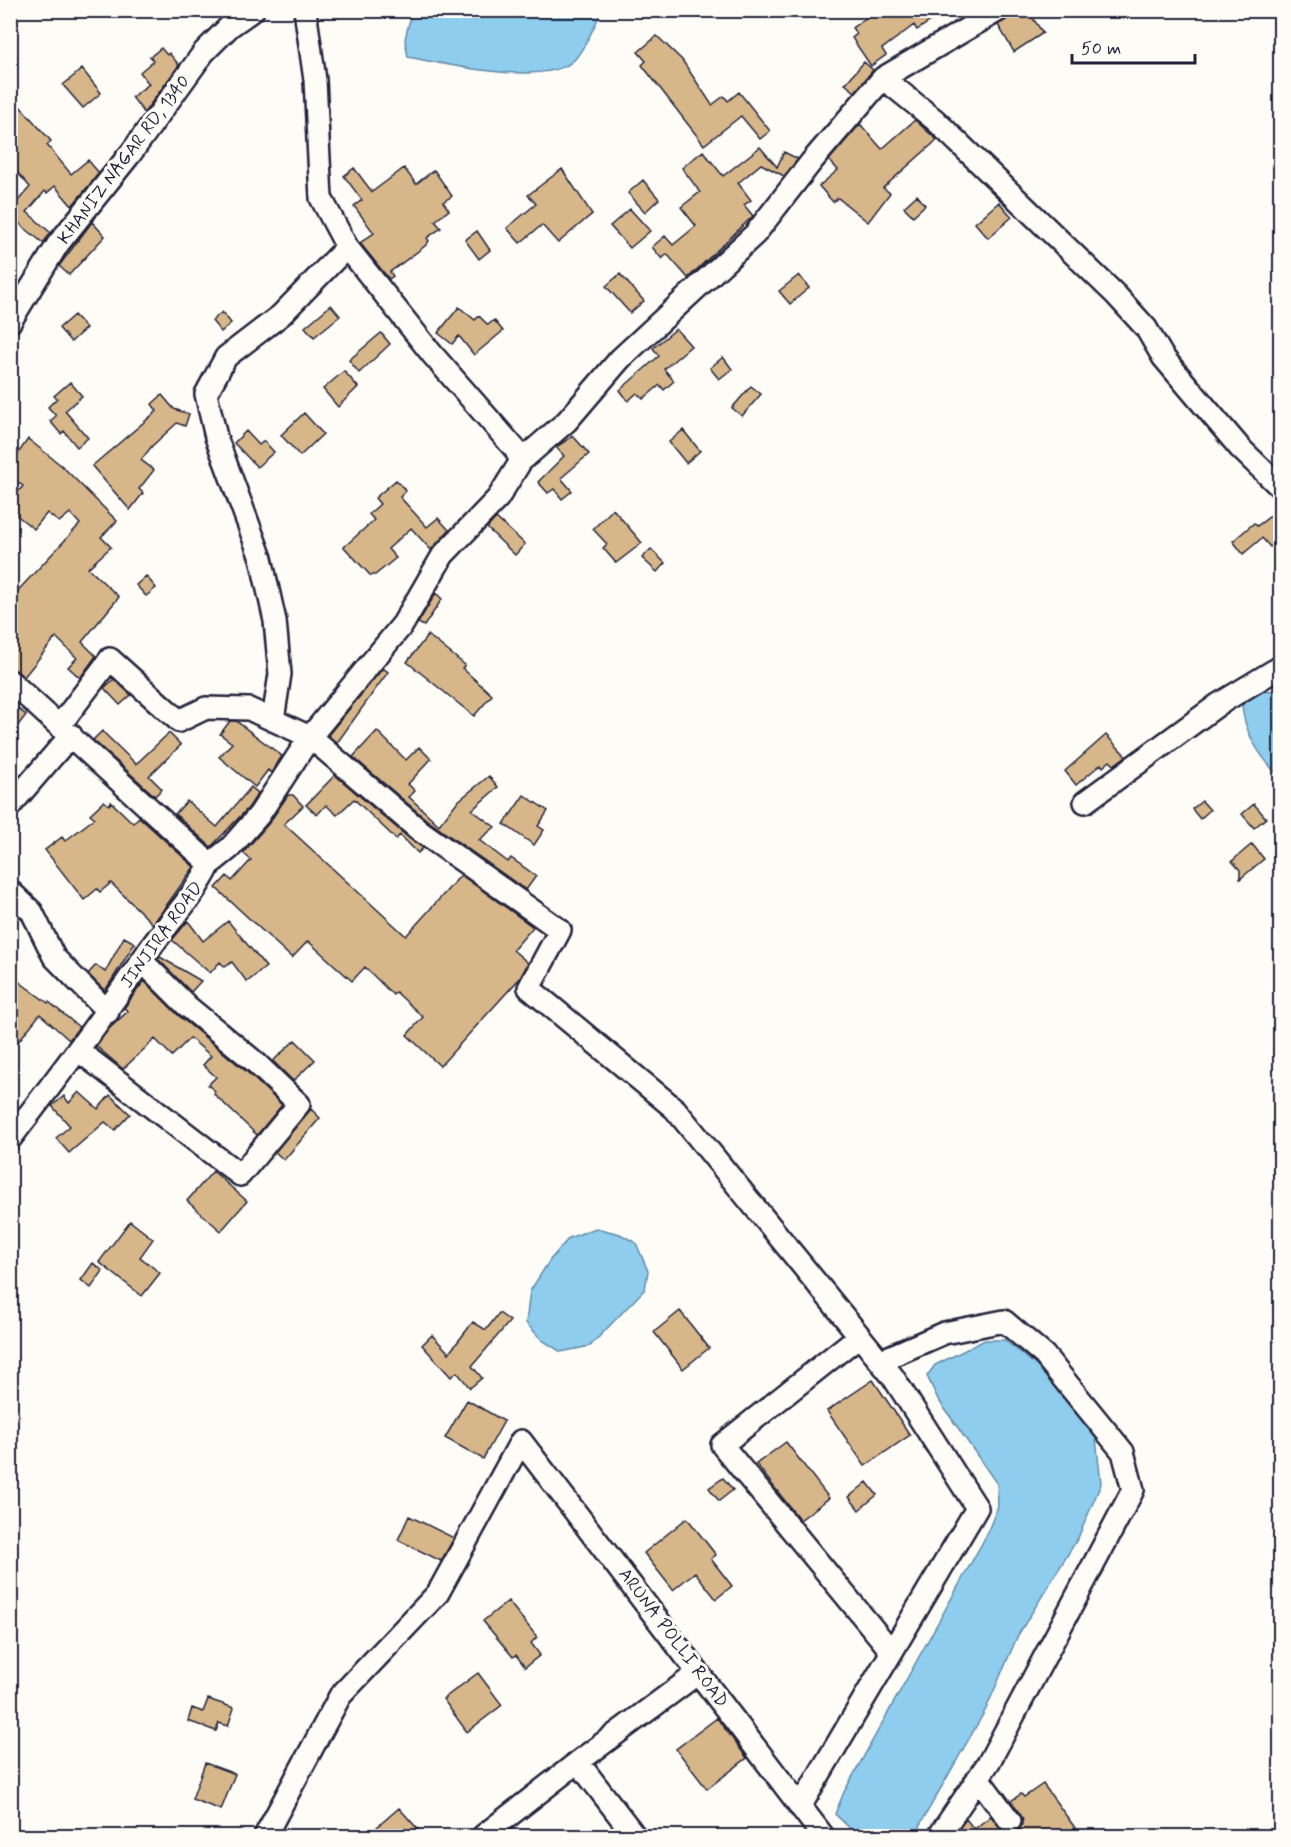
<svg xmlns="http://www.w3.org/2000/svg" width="1291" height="1847" viewBox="0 0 1291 1847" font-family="Mynerve,sans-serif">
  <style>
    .water { fill: #8ecdee; stroke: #6389a6; stroke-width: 1.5 }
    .building { fill: #d7b78a; stroke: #22223b; stroke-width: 1.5 }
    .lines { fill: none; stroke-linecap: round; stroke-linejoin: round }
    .minor-casing { stroke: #22223b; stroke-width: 26 }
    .minor { stroke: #fdfcf7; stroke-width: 21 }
    .labels { text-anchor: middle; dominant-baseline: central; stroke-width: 6; stroke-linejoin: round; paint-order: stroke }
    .street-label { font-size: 18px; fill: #22223b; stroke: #fdfcf7 }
  </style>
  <rect width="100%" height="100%" fill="#fdfcf7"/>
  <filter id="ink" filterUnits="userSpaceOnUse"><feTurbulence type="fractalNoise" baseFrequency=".0167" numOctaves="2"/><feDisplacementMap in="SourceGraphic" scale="12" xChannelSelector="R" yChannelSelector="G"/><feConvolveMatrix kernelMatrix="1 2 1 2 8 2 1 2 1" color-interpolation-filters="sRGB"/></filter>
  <g filter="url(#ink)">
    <path class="water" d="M412,11v-1l190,1c-8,15 -15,34 -27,48 -26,29 -133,5 -167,-2l-3,-18z
      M1260,690l15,1 5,3v84c-19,-21 -36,-44 -38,-73z
      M596,1228l24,6 16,9 12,28 -3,18 -55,57 -29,6 -19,-12 -16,-17 4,-32 20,-31 19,-22z
      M985,1340h19l16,12 28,24 12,17 23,22 13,23 5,46 -23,54 -60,97 -32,74 -65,114 -3,13h-60l-23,-22 9,-22 142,-256 12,-30 -1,-22 -59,-85 -11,-23 8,-11z"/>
    <path class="building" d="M877,10h48l7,10 -15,10 -3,-5 -32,24 4,6 -15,11 -19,-28 5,-4 -5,-6z
      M1014,10h4l6,8 6,-4 13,19 -29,19 -16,-27z
      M657,36l25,24 30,45 12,-9 4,5 11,-9 31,39 -10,8 -19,-23 -37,29 -62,-80 4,-4 -8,-9z
      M161,48l6,7 2,-2 10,12 -35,48 -12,-16 17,-13 -9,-12 13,-11 -3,-4z
      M864,62l9,8 -18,22 -10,-8z
      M82,69l19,24 -18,15 -20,-23z
      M10,95l41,46 -4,4 24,29 17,-14 11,13 -27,33 -17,-20 -8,7 -2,-2 -18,21 24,21 -8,10 -33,-27v-6l20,-23 -20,-23z
      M915,120l22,20 -54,48 7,5 -22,29 -30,-24 -5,4 -14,-16 19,-16 -9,-10 31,-36 22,25z
      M760,147l17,20 7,-15 14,7 -14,17 -23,-12 -23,19 13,17 -7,5 9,11 -65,62 -21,-24 -5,5 -10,-12 13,-11 8,9 23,-19 -15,-19 19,-15 -18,-24 21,-17 20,25z
      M354,168l18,24 32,-24 12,16 18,-14 18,26 -9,6 6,8 -14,11 6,7 -14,10 2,3 -4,5 -35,26 3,4 -4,3 -29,-36 14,-10 -20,-27 8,-6 -18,-24z
      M562,169l30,45 -34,29 -16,-18 -22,18 -13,-15 29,-24 -8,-9z
      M643,180l16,19 -14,13 -17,-19z
      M917,195l8,10 -12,11 -9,-9z
      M999,202l13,15 -24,21 -13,-15z
      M630,209l20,22 -20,17 -20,-22z
      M92,222l13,14 -36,39 -10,-9z
      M477,231l13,19 -11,9 -14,-19z
      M620,274l24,27 -14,12 -24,-27z
      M799,275l10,13 -19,16 -11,-13z
      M331,305l9,11 -26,21 -9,-10z
      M459,307l16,13 4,-4 9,9 6,-5 9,11 -29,24 -15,-19 -7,8 -14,-11z
      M222,312l9,11 -10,9 -9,-11z
      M74,315l12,13 -15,14 -12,-14z
      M676,329l15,17 -27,23 10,12 -10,9 -4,-5 -17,14 -6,-6 -9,8 -8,-11 39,-34 -6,-8z
      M381,333l9,11 -31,29 -10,-13z
      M723,357l9,12 -13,10 -9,-11z
      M344,371l14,16 -20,20 -15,-18z
      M70,382l12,14 -17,15 23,27 -11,9 -13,-16 -3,3 -11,-13 6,-5 -8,-9 9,-9 -3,-2z
      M751,386l10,8 -19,22 -10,-8z
      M162,395l12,14 15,5 -4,12 -8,-3 -25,23 -11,14 13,10 -15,19 4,4 -13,17 -38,-44 65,-55 -5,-7z
      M304,413l19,21 -23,22 -19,-21z
      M683,430l17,21 -14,12 -17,-21z
      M246,431l13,14 5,-4 10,11 -17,15 -23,-24z
      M573,436l16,18 -28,24 11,13 -10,8 -8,-10 -6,4 -10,-11 26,-26 -8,-9z
      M28,439l34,27 55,55 -16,16 10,10 -23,21 31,29 -37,45 14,14 -16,22 -12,-11 9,-9 -21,-21 -32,40 -14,-11v-67l70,-75 -10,-11 -11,9 -12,-9 -13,16 -24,-19v-9l13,-15 -13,-10v-11z
      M396,480l10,11 -6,6 27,30 11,-9 11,12 -18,20 -20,-22 -23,21 8,9 -21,17h-5l-26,-28 30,-27 -5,-6 11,-10 -5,-6z
      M1281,508v31l-11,8 -8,-9 -19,16 -10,-13 21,-18 3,3z
      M613,509l29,34 -26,20 -13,-15 4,-4 -14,-15z
      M496,518l29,26 -10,11 -28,-27z
      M651,549l14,14 -8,9 -15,-14z
      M146,576l10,12 -10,8 -10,-11z
      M436,593l6,6 -18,27 -6,-3z
      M428,635l37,30 -3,3 30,27 -18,21 -67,-54z
      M383,668l5,4 -51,71 -9,-8z
      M114,679l17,16 -11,10 -16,-17z
      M10,703l16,12 -16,21z
      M230,721h6l46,35 -11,17 -3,-3 -13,17 -36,-30 13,-14 -12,-9z
      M102,731l34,33 33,-31 12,12 -32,31 13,13 -7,7 -62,-56z
      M377,731l29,29 13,-13 12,12 -23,25 7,7 -6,6 30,28 18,-23 32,-26 9,11 -26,23 23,17 -16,13 29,22 3,-4 25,18 -10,14 -99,-70 -74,-63z
      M1106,735l20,21 -12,9 -4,-4 -7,6 -2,-3 -25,21 -11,-14z
      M335,775l76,65 12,8 -5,5 -18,-18 -4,4 -42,-40 -17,16 -11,-10 -9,10 -11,-10z
      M251,787l7,6 -9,14 -38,40 -36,-33 12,-13 30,26z
      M288,795h5l10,11 -19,18 122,112 55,-61 72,52 -20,23 15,13 -8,15 -80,88 -33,-31 16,-18 -27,-25 -3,3 -28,-28 -13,14 -44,-40 -16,17 -76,-70 11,-12 5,5 19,-21 -8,-7 26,-30z
      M524,795l24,16 -10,15 6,4 -10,15 -30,-21z
      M104,801l5,4 2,-3 22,21 6,-6 55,50 -41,57 -42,-41 -11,9 -3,-3 -13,11 -39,-50 17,-13 3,4 30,-23 -5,-4z
      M1202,801l8,9 -10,9 -8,-10z
      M1254,804l12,14 -12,10 -12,-14z
      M1252,844l12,15 -24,20v-9l-8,-9z
      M188,921l15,20 25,-20 38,46 -19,15 -15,-20 -7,5 -5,-5 -10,11 -38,-33z
      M124,937l11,6 -30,48 -17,-17 8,-9 9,7z
      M160,957l41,24 -10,11 -33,-33z
      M10,975l38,28 1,-1 30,25 -10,13 -29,-26 -30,38z
      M144,981l35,35 68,56 35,33 -25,30 -43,-41 1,-3 -7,-6 8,-8 -13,-12 8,-9 -21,-18 -18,18 -17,-17 -32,30 -27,-23 13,-17 19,-18 -4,-3z
      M295,1040l20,20 -22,21 -20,-20z
      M79,1092l19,17 12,-14 20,19 -15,16 -10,-8 -36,31 -13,-15 14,-12 -18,-20 12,-10 5,7z
      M311,1109l9,9 -36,42 -9,-8z
      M213,1171l34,30 -26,30 -34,-30z
      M130,1221l23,18 -13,18 20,16 -18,23 -43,-34z
      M93,1263l10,8 -12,17 -10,-8z
      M680,1311l29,37 -26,21 -29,-37z
      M499,1313l11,8 -38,45 10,12 -12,10 -13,-16 -6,5 -29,-32 10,-10 17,18 24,-31 13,8z
      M873,1380l37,55 -45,31 -38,-55z
      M467,1400l37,21 -21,38 -38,-21z
      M786,1442l43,56 -29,22 -44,-56z
      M723,1478l10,12 -14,11 -10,-13z
      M867,1482l10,13 -18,15 -10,-13z
      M409,1516l45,22 -13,23 -43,-21z
      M687,1518l29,37 -5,4 21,27 -16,13 -21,-27 -22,18 -29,-37z
      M508,1601l29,36 -6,6 9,12 -15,12 -9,-12 -3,2 -30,-36z
      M478,1673l24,32 -35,27 -24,-33z
      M208,1699l26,9 -6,18 -9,-3 -3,8 -28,-10 4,-13 11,4z
      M717,1718l30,40 -40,31 -31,-40z
      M205,1763l30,11 -14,36 -29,-11z
      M1043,1784l38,52h-127l12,-17 8,10 17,-13 13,16h13l6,-13 -12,-18 10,-7 3,3z
      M399,1808l25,28h-39l-8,-9z"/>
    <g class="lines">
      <defs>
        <path id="minor" d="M883,78l52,42 181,175 30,33 17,29 77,91 40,39
          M10,322l48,-78 73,-91 73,-101 25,-25 24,-17
          M521,461l46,-40 53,-62 135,-125 57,-73 71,-83 116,-68
          M10,681l200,183c-15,32 -41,57 -61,86 -44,65 -91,127 -139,189
          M273,720l7,-46 -5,-53 -14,-63 -45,-121 -10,-43 20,-37 55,-42 66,-68
          M60,725l50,-66 69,62 27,-13 43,1 61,28 109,93 141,100 -31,58 146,121 218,268 84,131 -177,299
          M1085,802l134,-98 61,-37
          M10,806l61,-71
          M210,864l20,-16 29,-33 51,-78 93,-113 40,-69 55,-57 23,-37 -6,-12 -83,-95 -85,-107 -26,-49 -6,-118 -10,-70
          M10,891l22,21 22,45 54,55
          M79,1051l161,124 59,-71 -44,-42 -68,-56 -45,-45
          M859,1336l-137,109 170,207
          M880,1361l64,-28 60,-12 40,34 79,97 10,38 -144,272 -50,74
          M578,1762l57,74
          M978,1778l32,43
          M265,1836l75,-140 98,-103 83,-152 302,395
          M483,1836l95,-74 120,-89"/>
      </defs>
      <use href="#minor" class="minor-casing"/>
      <use href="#minor" class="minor"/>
    </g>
  </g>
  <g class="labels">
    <g class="street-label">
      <text transform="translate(124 160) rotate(-53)">KHANIZ NAGAR RD, 1340</text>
      <text transform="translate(162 935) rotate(-54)">JINJIRA ROAD</text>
      <text transform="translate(673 1638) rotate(53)">ARUNA POLLI ROAD</text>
    </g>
  </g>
  <rect width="1291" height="1847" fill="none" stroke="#fdfcf7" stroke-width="36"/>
  <rect x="18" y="18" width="1255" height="1811" fill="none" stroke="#22223b" stroke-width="2" filter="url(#ink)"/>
  <path d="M1072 54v9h123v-9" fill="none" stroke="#22223b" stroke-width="3"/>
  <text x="1081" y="54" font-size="18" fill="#22223b" stroke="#fdfcf7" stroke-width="4.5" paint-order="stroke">50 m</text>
</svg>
